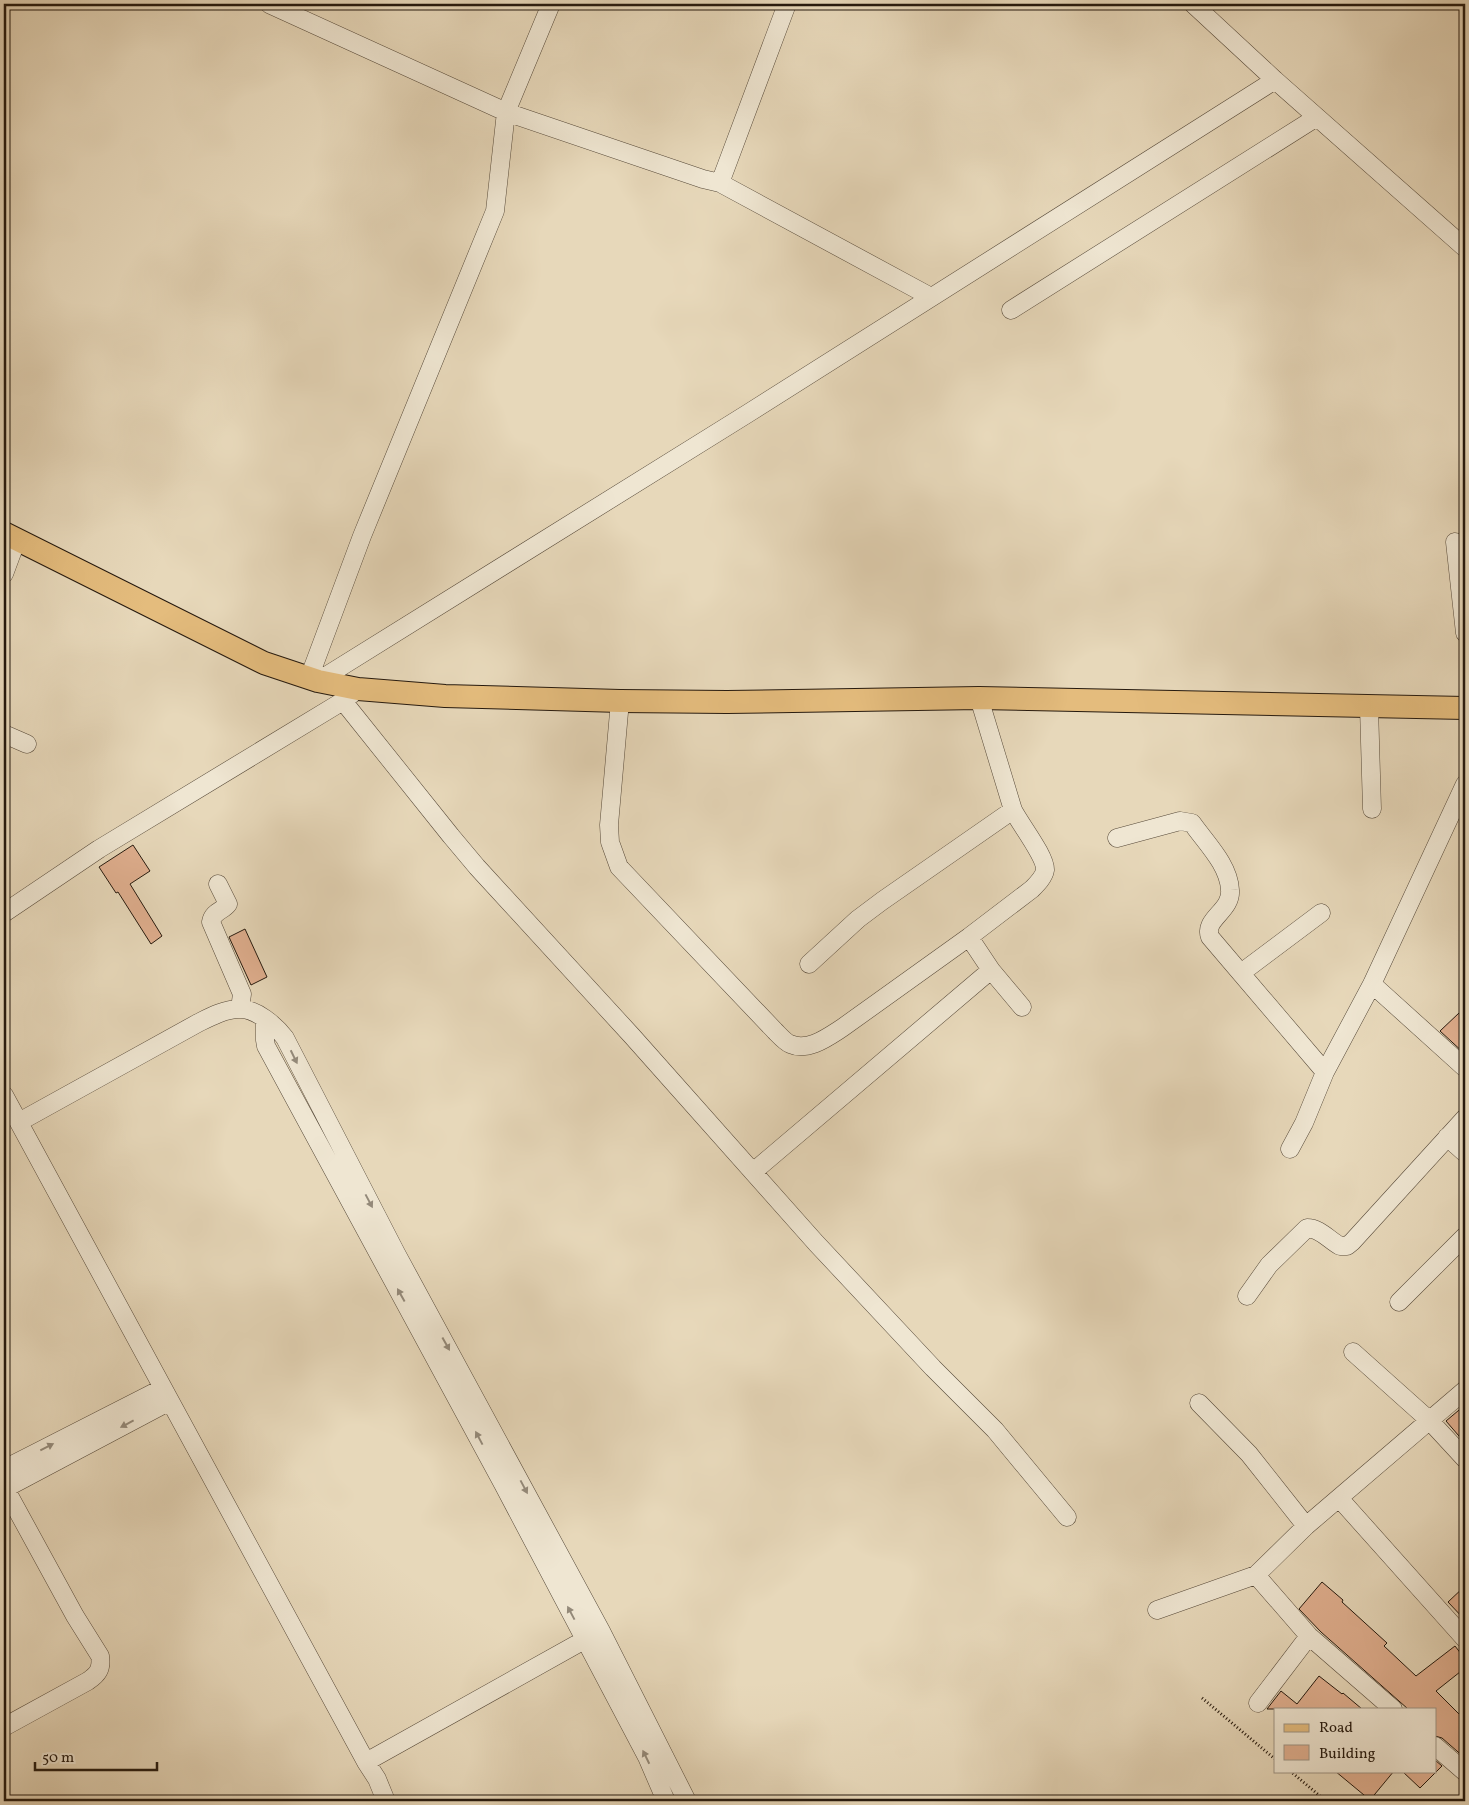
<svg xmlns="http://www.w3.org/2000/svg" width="1469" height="1805" viewBox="0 0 1469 1805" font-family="Vollkorn,serif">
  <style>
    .building { fill: #e0af8f; stroke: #25190e }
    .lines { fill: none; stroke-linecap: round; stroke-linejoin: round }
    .minor-casing { stroke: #564939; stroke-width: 19 }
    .major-casing { stroke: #25190e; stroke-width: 24 }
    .path { stroke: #25190e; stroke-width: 3; stroke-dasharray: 1 2.5; stroke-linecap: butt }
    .minor { stroke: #efe6d2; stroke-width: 18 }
    .major { stroke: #e4bc7d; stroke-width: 22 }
    .oneway { fill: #948a7a }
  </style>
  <rect width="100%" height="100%" fill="#e7d8ba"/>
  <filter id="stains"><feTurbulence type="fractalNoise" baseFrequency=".004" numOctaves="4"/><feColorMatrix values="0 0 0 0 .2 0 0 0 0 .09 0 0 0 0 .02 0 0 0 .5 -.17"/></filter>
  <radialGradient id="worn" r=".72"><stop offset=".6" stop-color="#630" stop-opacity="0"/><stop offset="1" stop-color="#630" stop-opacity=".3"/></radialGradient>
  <path class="building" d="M133,845l17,26 -20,13 32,52 -11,8 -33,-52 -2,1 -17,-26z
    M245,929l22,48 -16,8 -22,-48z
    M1459,1013l6,7v34l-25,-23z
    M1465,1405v38l-19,-22z
    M1322,1582l21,18 -1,2 45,41 -3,3 32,30 39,-30 10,13v9l-29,23 29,29v38l-23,-20 -7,-2v-27h-27l-87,-77 -22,-23z
    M1465,1586v34l-17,-18z
    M1319,1676l23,18 1,-1 19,16h-95l14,-18 16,13z
    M1435,1760l7,6 -22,22 -18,-17h33z
    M1335,1771h59l-24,29z"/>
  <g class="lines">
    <defs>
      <path id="minor" d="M269,4l237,108 197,67 17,4 67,-179
        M1193,4l82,76 190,168
        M720,183l211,114
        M1011,310l306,-193
        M1455,542l10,91
        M4,574l13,-35
        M309,678l53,-142 133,-325 11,-99 45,-108
        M318,681l429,-267 528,-334
        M343,701l108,135 26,31 155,169 184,207 117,125 62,62 72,87
        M620,701l-11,124 1,17 9,25 156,164c4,4 10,11 15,13 18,8 38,-7 52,-16l127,-91 63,-48c5,-5 12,-12 13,-19 1,-13 -25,-46 -32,-60l-34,-112
        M1369,707l3,102
        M4,734l23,10
        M1117,838l63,-17 12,2c14,20 37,42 38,67 2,21 -27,29 -20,47l115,135
        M218,884l10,20c-5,7 -15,7 -17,18l31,72 -2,15
        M4,913l95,-64 244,-148 9,-7
        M969,937l22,33 31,37
        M809,964l49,-45 24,-18 131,-91
        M1241,973l80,-60
        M1372,984l93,84
        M265,1019v21l1,6 237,438 144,273 19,44
        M4,1095l362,667 11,17 9,22
        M19,1122l179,-99c12,-6 27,-14 41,-14 17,-1 37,17 46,29l111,215 205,378 86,170
        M1447,1137l18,16
        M1290,1149l14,-26 21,-51 47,-88 93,-200
        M753,1172l238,-202
        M1247,1296l22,-31 38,-37c13,0 22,12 33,18h7l5,-4 113,-124
        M1399,1302l66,-66
        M1353,1352l76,68 36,39
        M1199,1403l50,51 57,72
        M4,1469l159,-81
        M4,1489l166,-88
        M1339,1498l126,141
        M1256,1575l53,61 84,73
        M1157,1610l99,-35 50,-49 159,-136
        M1258,1703l51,-67
        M4,1727l84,-46c10,-7 14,-12 12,-25l-25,-40 -70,-128
        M1435,1746l30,26
        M366,1762l229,-128"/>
      <path id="major" d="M4,533l260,130 54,18 40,8 87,7 175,5 107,1 252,-4 486,10"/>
    </defs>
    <use href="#minor" class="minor-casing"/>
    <use href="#major" class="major-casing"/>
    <path class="path" d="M1202,1698l73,61
      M1290,1771l36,30"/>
    <use href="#minor" class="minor"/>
    <use href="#major" class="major"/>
  </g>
  <defs><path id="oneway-solid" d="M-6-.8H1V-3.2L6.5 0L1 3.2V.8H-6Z" transform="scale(1.25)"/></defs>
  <g class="oneway">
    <use href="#oneway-solid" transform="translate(294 1057) rotate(64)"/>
    <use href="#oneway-solid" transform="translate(369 1201) rotate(62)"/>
    <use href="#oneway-solid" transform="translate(401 1295) rotate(-119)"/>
    <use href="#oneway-solid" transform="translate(446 1344) rotate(61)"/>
    <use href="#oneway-solid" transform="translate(127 1424) rotate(152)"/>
    <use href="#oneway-solid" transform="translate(479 1438) rotate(-118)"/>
    <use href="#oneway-solid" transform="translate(47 1447) rotate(-27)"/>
    <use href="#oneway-solid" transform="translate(524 1487) rotate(62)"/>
    <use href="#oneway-solid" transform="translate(571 1613) rotate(-118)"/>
    <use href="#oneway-solid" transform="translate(646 1757) rotate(-116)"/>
  </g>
  <rect width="1469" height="1805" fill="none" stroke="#e7d8ba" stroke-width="20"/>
  <rect x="5" y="5" width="1459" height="1795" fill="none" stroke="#25190e" stroke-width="2.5"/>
  <rect x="10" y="10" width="1449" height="1785" fill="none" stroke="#25190e"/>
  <rect x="1274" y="1708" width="162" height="65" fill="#efe6d2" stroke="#9e9484"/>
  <rect x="1284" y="1724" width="25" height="8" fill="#e4bc7d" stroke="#9e9484"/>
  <text x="1319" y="1732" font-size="15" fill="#25190e">Road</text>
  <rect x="1284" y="1745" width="25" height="15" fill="#e0af8f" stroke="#9e9484"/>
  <text x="1319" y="1758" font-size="15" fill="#25190e">Building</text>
  <path d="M35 1762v8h122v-8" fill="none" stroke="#25190e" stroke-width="2.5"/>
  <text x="42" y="1762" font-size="15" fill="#25190e" stroke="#efe6d2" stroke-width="4" paint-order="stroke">50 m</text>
  <rect width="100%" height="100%" filter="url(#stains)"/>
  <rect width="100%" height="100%" fill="url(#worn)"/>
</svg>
